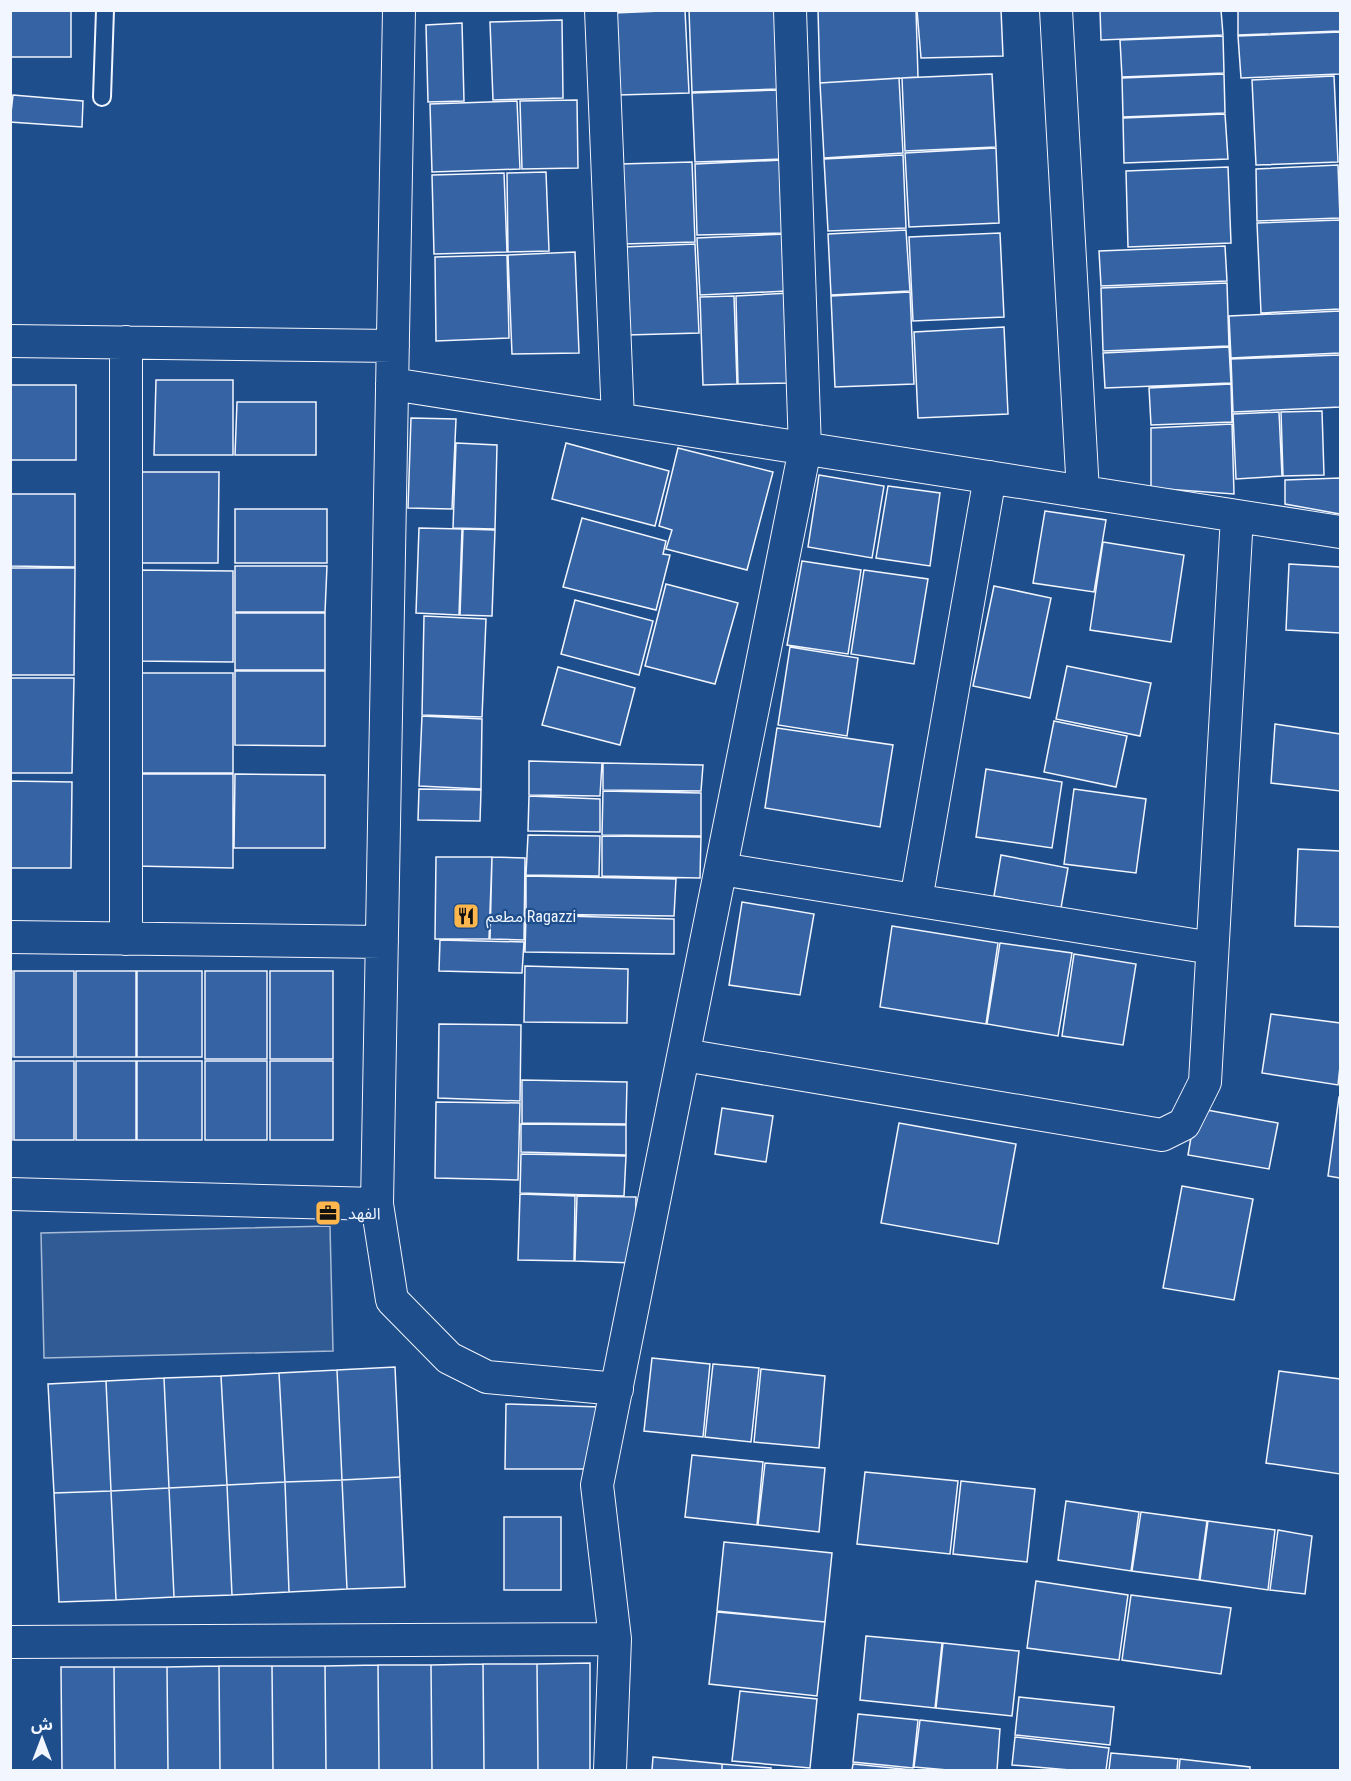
<svg xmlns="http://www.w3.org/2000/svg" width="1351" height="1781" viewBox="0 0 1351 1781" font-family="'Roboto Condensed','Noto Sans Arabic',sans-serif">
  <style>
    .built { fill: #305b95; stroke: #a8bbd7; stroke-width: 1.5 }
    .building { fill: #3563a3; stroke: #f2f6ff; stroke-width: 1.5 }
    .lines { fill: none; stroke-linecap: round; stroke-linejoin: round }
    .service-casing { stroke: #f2f6ff; stroke-width: 20 }
    .minor-casing { stroke: #f2f6ff; stroke-width: 34 }
    .service { stroke: #1f4e8c; stroke-width: 16 }
    .minor { stroke: #1f4e8c; stroke-width: 32 }
    .labels { text-anchor: middle; dominant-baseline: central; stroke-width: 4.5; stroke-linejoin: round; paint-order: stroke }
    .poi-label { font-size: 16px; fill: #f2f6ff; stroke: #1f4e8c; text-anchor: start }
  </style>
  <rect width="100%" height="100%" fill="#1f4e8c"/>
  <path class="built" d="M330,1226l3,125 -289,7 -3,-125z"/>
  <path class="building" d="M10,10h61v47h-61z
    M685,10l4,83 -71,2 -4,-82z
    M689,10h88l3,79 -88,3z
    M818,10h98l2,67 -98,6z
    M917,10h84l2,46 -82,2z
    M1100,10h121l2,25 -122,5z
    M1238,10h102v21l-102,4z
    M562,20l1,78 -70,2 -3,-78z
    M462,23l2,78 -36,1 -2,-77z
    M1340,32v42l-99,4 -3,-42z
    M1223,36l1,37 -102,4 -2,-37z
    M992,74l4,73 -91,4 -3,-73z
    M1224,74l1,39 -102,4 -1,-39z
    M1334,76l4,86 -82,3 -4,-85z
    M899,78l4,75 -79,5 -4,-75z
    M780,90l3,69 -88,3 -3,-69z
    M13,95l70,6 -1,26 -72,-5z
    M577,100l1,68 -56,1 -2,-68z
    M517,101l3,68 -88,3 -2,-68z
    M1225,114l3,45 -104,4 -1,-45z
    M996,148l3,75 -90,4 -4,-74z
    M903,155l3,73 -78,3 -4,-72z
    M783,160l3,73 -89,2 -2,-71z
    M692,162l3,80 -72,2 -3,-80z
    M1338,165l2,53 -83,3 -1,-52z
    M1228,167l3,76 -103,4 -2,-76z
    M546,172l3,79 -41,1 -1,-79z
    M504,173l3,79 -73,2 -2,-79z
    M1340,220v89l-79,4 -4,-90z
    M906,230l4,61 -79,4 -3,-61z
    M1000,233l4,84 -91,4 -4,-84z
    M786,234l1,57 -87,4 -3,-57z
    M695,244l4,89 -72,2 -4,-88z
    M1225,246l2,35 -126,5 -2,-35z
    M575,252l4,101 -67,1 -4,-99z
    M507,255l2,83 -73,3 -1,-84z
    M1227,283l2,63 -126,5 -2,-63z
    M910,292l4,92 -79,3 -4,-91z
    M790,293l2,90 -54,1 -2,-88z
    M734,296l3,88 -34,1 -3,-88z
    M1340,311v42l-109,5 -2,-42z
    M1004,327l4,87 -90,4 -4,-86z
    M1229,347l2,36 -126,5 -2,-35z
    M1340,355v52l-107,5 -2,-53z
    M156,380h77v75h-79z
    M1231,384l1,38 -81,3 -2,-37z
    M10,385h66v75h-66z
    M237,402h79v53h-81z
    M1322,411l2,64 -41,1 -2,-64z
    M1279,412l3,64 -46,3 -3,-65z
    M411,418l45,1 -4,90 -44,-1z
    M1232,424l2,70 -83,-6v-60z
    M456,443l41,2 -2,84 -42,-1z
    M566,443l103,28 -14,55 -103,-27z
    M678,448l95,24 -26,98 -81,-21 6,-19 -13,-4z
    M136,472h83l-1,91h-83z
    M819,475l65,11 -12,72 -64,-11z
    M1340,478v36l-55,-10v-24z
    M888,486l52,7 -10,73 -54,-8z
    M10,494h65v73l-65,-1z
    M235,509h92v54h-92z
    M1045,511l61,9 -12,72 -61,-9z
    M582,518l84,23 -3,13 7,1 -14,55 -93,-23z
    M419,528l43,1 -3,86 -43,-2z
    M463,529l32,1 -3,86 -32,-1z
    M1103,542l81,13 -13,87 -81,-12z
    M802,561l59,9 -13,84 -61,-9z
    M1289,564l51,3v66l-54,-3z
    M235,566h92l-2,46h-90z
    M10,568h65l-1,107h-64z
    M135,570l98,1v91l-98,-1z
    M864,570l64,9 -14,85 -63,-10z
    M666,584l72,19 -23,81 -70,-18z
    M994,586l57,12 -21,100 -57,-12z
    M575,600l78,21 -14,54 -78,-21z
    M235,613h90v57h-90z
    M424,616l62,3 -4,98 -60,-2z
    M790,647l68,11 -11,78 -69,-11z
    M1067,666l84,17 -11,53 -84,-17z
    M558,667l77,21 -15,57 -78,-20z
    M235,671h90v75l-90,-1z
    M135,673h98v100h-98z
    M10,678h64l-2,95h-62z
    M422,716l60,3 -1,70 -62,-3z
    M1054,721l73,15 -11,51 -72,-15z
    M1275,724l65,10v57l-69,-8z
    M777,728l116,17 -13,82 -115,-19z
    M529,761l73,2 -2,33 -71,-1z
    M603,763l100,2 -2,26 -98,-1z
    M986,769l76,13 -10,66 -76,-11z
    M135,774h98v94l-98,-2z
    M235,774l90,1v73h-91z
    M10,781l62,1 -1,86h-61z
    M419,789l62,1 -1,31 -62,-1z
    M1074,789l72,10 -10,74 -72,-9z
    M603,791l98,2v43l-99,-1z
    M529,796l71,3v33l-72,-1z
    M528,835l72,1 -1,40 -73,-1z
    M602,836l99,1 -1,41 -98,-2z
    M1298,849l42,2v76l-45,-1z
    M1001,855l67,13 -7,40 -67,-12z
    M436,857h56l-3,82h-54z
    M492,857l33,1 -1,82 -34,-1z
    M526,876l150,3 -2,37 -148,-2z
    M742,902l72,12 -14,81 -71,-10z
    M526,915l148,4v35l-149,-2z
    M892,926l106,17 -12,81 -106,-17z
    M440,940l84,2 -2,31 -83,-2z
    M1000,943l72,10 -14,83 -71,-12z
    M1074,954l62,10 -13,81 -61,-9z
    M525,966l103,3 -1,54 -103,-1z
    M10,971h2v86h-2z
    M14,971h60v86h-60z
    M76,971h60v86h-60z
    M137,971h65v86h-65z
    M205,971h62v88h-62z
    M270,971h63v88h-63z
    M1271,1014l69,9v43l-2,19 -76,-12z
    M439,1024l82,1 -1,76 -82,-3z
    M10,1061h2v79h-2z
    M14,1061h60v79h-60z
    M76,1061h60v79h-60z
    M137,1061h65v79h-65z
    M205,1061h62v79h-62z
    M270,1061h63v79h-63z
    M522,1080l105,2 -1,42 -104,-1z
    M1339,1097h1v81l-12,-2z
    M436,1102l84,1 -2,77 -83,-2z
    M722,1108l51,8 -7,46 -51,-8z
    M1196,1108l82,15 -9,46 -81,-14z
    M899,1123l117,21 -18,100 -117,-21z
    M521,1124l105,1v30l-105,-3z
    M521,1154l105,2 -2,40 -104,-3z
    M1182,1186l71,13 -19,101 -71,-12z
    M520,1194l55,2 -1,65 -56,-1z
    M577,1196l59,1 -1,66 -60,-2z
    M652,1358l58,6 -7,73 -59,-6z
    M713,1364l46,4 -8,74 -46,-5z
    M395,1367l5,110 -58,3 -5,-110z
    M761,1369l64,7 -6,72 -65,-6z
    M337,1370l5,110 -57,2 -6,-109z
    M1279,1371l61,8v95l-74,-11z
    M279,1373l6,109 -58,3 -6,-109z
    M221,1376l6,109 -58,3 -5,-110z
    M164,1378l5,110 -58,3 -5,-110z
    M106,1381l5,110 -57,2 -6,-109z
    M506,1404l94,3 -8,62h-87z
    M692,1455l71,7 -6,63 -72,-8z
    M765,1463l60,5 -6,64 -61,-7z
    M865,1472l93,9 -8,73 -93,-10z
    M400,1477l5,110 -58,2 -5,-109z
    M342,1480l5,109 -58,3 -4,-110z
    M961,1481l74,8 -8,73 -74,-8z
    M285,1482l4,110 -57,3 -5,-110z
    M227,1485l5,110 -58,2 -5,-109z
    M169,1488l5,109 -58,3 -5,-109z
    M111,1491l5,109 -57,2 -5,-109z
    M1066,1501l73,11 -8,59 -73,-11z
    M1141,1512l66,9 -8,59 -67,-9z
    M504,1517h57v73h-57z
    M1208,1521l67,9 -7,60 -68,-10z
    M1278,1530l34,6 -7,58 -35,-4z
    M724,1542l108,11 -7,69 -108,-11z
    M1036,1581l92,14 -9,65 -92,-12z
    M1131,1595l100,13 -10,66 -99,-14z
    M717,1612l108,10 -8,74 -108,-12z
    M866,1636l76,7 -7,65 -75,-8z
    M943,1643l76,8 -7,65 -76,-8z
    M590,1663v107h-52l-1,-106z
    M483,1664h54l1,106h-54z
    M483,1664l1,106h-52l-1,-105z
    M378,1665h53l1,105h-53z
    M378,1665l1,105h-53l-1,-104z
    M219,1666h53l1,104h-53z
    M219,1666l1,104h-52l-1,-103z
    M272,1666h53l1,104h-53z
    M61,1667h53l1,103h-53z
    M114,1667h53l1,103h-53z
    M740,1691l77,8 -7,69 -78,-7z
    M1019,1697l95,10 -4,38 -95,-10z
    M858,1714l60,6 -5,48 -60,-6z
    M920,1720l80,9 -3,41h-49l-34,-3z
    M1015,1737l94,11 -3,22h-36l-58,-5z
    M1111,1753l67,6 -1,11h-68z
    M653,1757l69,7v6h-70z
    M1180,1759l70,8v3h-71z
    M722,1764l49,4v2h-49z
    M853,1764l60,6h-61z"/>
  <g class="lines">
    <defs>
      <path id="service" d="M102,97l3,-87"/>
      <path id="minor" d="M399,10l-22,1194 15,96 57,58 38,19 130,12
        M601,10l17,409
        M1056,10l27,482
        M10,341l383,5
        M392,384l948,148
        M721,869l491,79
        M916,900l74,-423
        M10,937l372,5
        M126,939v-597
        M684,1055l478,80 22,-11 21,-42 32,-566
        M10,1194l367,10
        M10,1642l605,-3
        M610,1770l5,-131 -18,-154 208,-1036 -15,-439"/>
    </defs>
    <use href="#service" class="service-casing"/>
    <use href="#minor" class="minor-casing"/>
    <use href="#service" class="service"/>
    <use href="#minor" class="minor"/>
  </g>
  <defs>
    <symbol id="restaurant-square" viewBox="-11 -11 22 22"><rect x="-9" y="-9" width="18" height="18" rx="4" fill="#ffb74d" stroke="#1f4e8c"/><path d="M-5-6h1v4h1v-4h1v4h1v-4h1v5L-1.5 .5V6h-2V.5L-5-1ZM5-6V6H3V1.5H1.5Q1.5-4 5-6Z" fill="#111"/></symbol>
    <symbol id="office-square" viewBox="-11 -11 22 22"><rect x="-9" y="-9" width="18" height="18" rx="4" fill="#ffb74d" stroke="#1f4e8c"/><path d="M-6-3h4V-5.5h4V-3h4V5H-6ZM-1-4.5V-3h2v-1.5ZM-6 0V1H6V0Z" fill="#111"/></symbol>
  </defs>
  <g fill-rule="evenodd">
    <use href="#restaurant-square" x="451" y="901" width="30" height="30"/>
    <use href="#office-square" x="313" y="1198" width="30" height="30"/>
  </g>
  <g class="labels">
    <g class="poi-label">
      <text x="486" y="916">مطعم Ragazzi</text>
      <text x="348" y="1213">الفهد</text>
    </g>
  </g>
  <rect width="1351" height="1781" fill="none" stroke="#f2f6ff" stroke-width="24"/>
  <g transform="translate(42 1739)" stroke="#1f4e8c" stroke-width="4.5" paint-order="stroke">
  <path d="M0-4.5L10 22L0 15L-10 22Z" fill="#f2f6ff"/>
  <text y="-9" font-size="16" font-weight="bold" text-anchor="middle" fill="#f2f6ff">ش</text>
  </g>
</svg>
